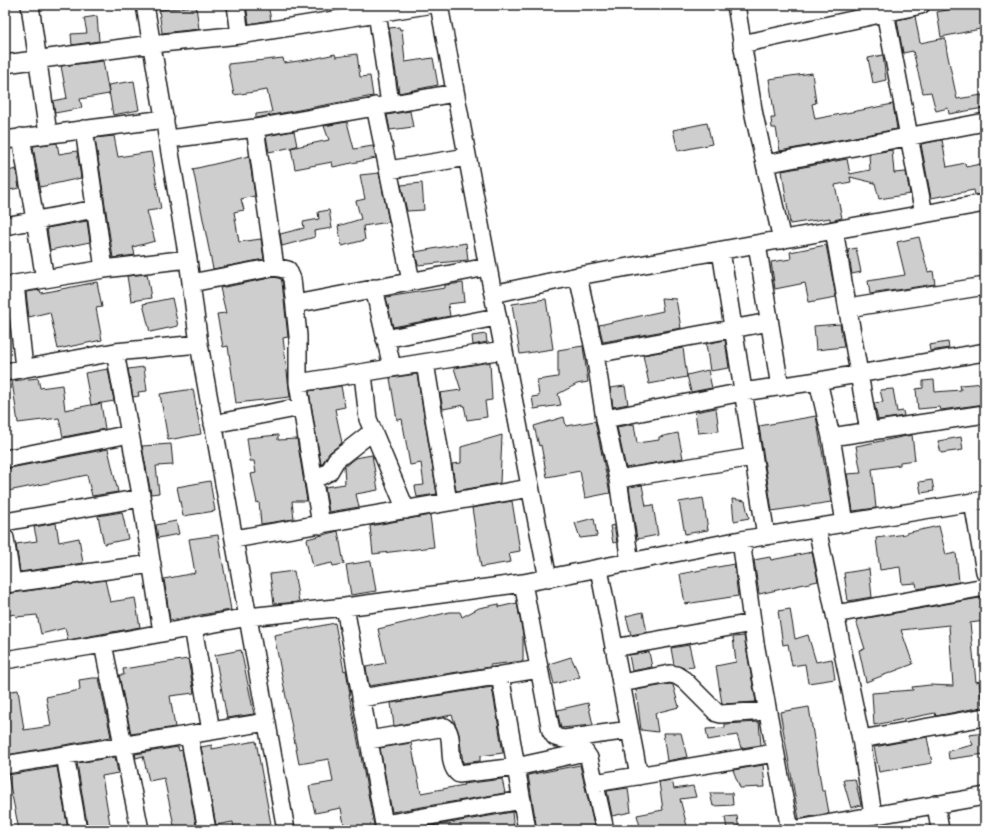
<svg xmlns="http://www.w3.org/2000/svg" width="990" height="835" viewBox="0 0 990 835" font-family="'Indie Flower',sans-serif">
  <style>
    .building { fill: #cecece; stroke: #1c1c1c }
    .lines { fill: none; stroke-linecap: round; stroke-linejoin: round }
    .minor-casing { stroke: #1c1c1c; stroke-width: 20 }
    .minor { stroke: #fff; stroke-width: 17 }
  </style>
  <rect width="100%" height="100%" fill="#fff"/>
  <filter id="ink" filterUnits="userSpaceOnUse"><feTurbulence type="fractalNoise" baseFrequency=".025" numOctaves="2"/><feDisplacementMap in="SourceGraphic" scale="8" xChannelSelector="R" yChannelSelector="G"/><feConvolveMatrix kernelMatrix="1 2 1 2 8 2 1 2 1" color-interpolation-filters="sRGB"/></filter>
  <g filter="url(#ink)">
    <path class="building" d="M246,5h22l3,15 -22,4z
      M971,5h14v23l-44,9 -4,-25z
      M196,6l3,23 -37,4 -3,-23z
      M97,16l2,25 -27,4 -1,-11 16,-1 -3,-15z
      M915,16l5,27 25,-5 2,14 10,47 25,-4 2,13 -35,6 -1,-6 -12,3 -5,-19 -8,1 -10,-42 -10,2 -6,-33z
      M399,27l1,3 2,-1 3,33 28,-4 5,27 -39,8 -10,-65z
      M335,54l1,3 21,-3 3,23 10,-1 3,20 -117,22v-4l16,-2 -5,-22 -33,5 -6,-31 55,-6 1,5 29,-4z
      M883,55l3,25 -13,3 -5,-25z
      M103,61l6,33 -29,5 2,9 -27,5 -2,-12 14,-3 -6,-32z
      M812,73l4,30 -4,1 3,15 78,-15 4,25 -117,22 -4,-23h-4l-1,-10h4l-6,-39z
      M134,81l5,29 -26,5 -5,-30z
      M410,111l3,16 -23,3 -3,-15z
      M347,122l7,27 19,-3 3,12 -43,9 -1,-5 -37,7 -4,-21 38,-8 -5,-14z
      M707,123l5,21 -34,7 -5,-21z
      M294,131l3,15 -28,6 -3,-16z
      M114,136l4,21 33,-5 10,57 -14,2 8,30 -22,6 2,8 -22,3 -18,-120z
      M942,140l5,27 18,-4 1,4 19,-4v30l-10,2 -1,-5 -43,8 -10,-54z
      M57,143l2,11 18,-3 4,27 -41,9 -7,-41z
      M892,150l2,23 12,-1 4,22 -31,5 -4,-16 -25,-6 1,5 -16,3 7,33 -12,3v-3l-40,6 -8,-53 65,-12 3,15 20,-4 -1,-16z
      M249,156l6,40 -14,3 3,11 -10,2 5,30 22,-3 3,20 -51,10 -20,-100z
      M16,169l3,19 -14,3v-19z
      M379,173l10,49 -26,4 2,14 -23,6 -4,-20 23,-7 -5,-18 9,-2 -5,-24z
      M422,183l2,27 -17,1 -6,-26z
      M329,210l3,18 -18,3 1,6 -33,9 -2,-12 24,-6 -1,-6 16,-3 -1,-7z
      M87,221l3,21 -40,8 -3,-22z
      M919,237l9,35 5,-1 2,13 -65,10 -2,-13 37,-6 -8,-33z
      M466,243l2,17 -50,5 -3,-13z
      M826,245l10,52 -27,5 -4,-19 -30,6 -4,-27 20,-3 -1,-7z
      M856,248l5,24 -9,2 -4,-24z
      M147,274l4,24 -20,3 -4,-25z
      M275,277l6,2 1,3 6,55 -5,1 7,59 -54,6 -8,-57 -5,1 -6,-33 9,-1 -6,-25z
      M97,282l5,25 -6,1 6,32 -44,9 -8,-37 -21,5 -3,-25 14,-2 1,3z
      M463,283l2,19 -17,2 2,12 -57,11 -7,-30 59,-9v-3z
      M172,298l6,28 -28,6 -7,-28z
      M661,298l15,1 5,29 -78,14 -4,-17 64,-14z
      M546,299l7,50 -33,5 -8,-50z
      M840,324l4,23 -28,3 -2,-24z
      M486,334l1,8 -14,3 -1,-9z
      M725,340l4,28 -19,3 -4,-27z
      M948,342l1,6 -19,3 -1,-6z
      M583,346l5,36 -11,2 -19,10 3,11 -27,4 -2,-12 7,-1 -2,-16 21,-3v-27z
      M683,348l4,29 -38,7 -6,-29z
      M490,362l2,38 -7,1 2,16 -20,3 -3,-15 -21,4 -3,-16 21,-3 -7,-22z
      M144,367l3,24 -9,1 1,4 -6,1 -5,-28z
      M108,369l6,32 -23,4 -6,-32z
      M708,370l4,18 -21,4 -4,-17z
      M417,374l20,120 -20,3 -2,-11 9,-1 -3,-22 -11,2 -8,-46 -5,1 -7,-42z
      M38,378l2,10 22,-3 3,25 36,-7 4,26 -42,8 -4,-19 -41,5 -6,-42z
      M934,380l1,12 26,-2 -1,-5 25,-2v21l-44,6 -1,-3 -22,2 -2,-20 7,-1v-7z
      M341,386l4,21 -10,2 7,34 -12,9 -9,13 -12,-74z
      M625,386l3,18 -15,3 -3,-19z
      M193,389l8,45 -33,6 -8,-46z
      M893,389l4,23 6,-1 1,5 -26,4 -4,-17 9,-1 -3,-12z
      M716,408l3,23 -21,2 -3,-21z
      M816,416l15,86 -59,9 -13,-85z
      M564,417l2,9 29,-5 15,72 -25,5 -5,-27 -33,6 -6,-32 -2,1 -5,-20z
      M634,424l3,19 22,-3v-3l19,-4 5,25 -57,10 -9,-41z
      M278,435v5l19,-1 10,62h-15l2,18 -33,5 -2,-22 -2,1 -6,-29 5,-1 -2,-12h-4l-3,-23z
      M502,435l-2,48 -44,8 -4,-27 9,-1v-16z
      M912,435l3,25 -15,2v3l-28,4 4,39 -23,3 -6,-37 14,-1 -5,-27z
      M961,437l2,13 -22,3 -3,-12z
      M171,444l2,21 -17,1 3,27 -8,1 -9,-48z
      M108,449l10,43 -26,4 -5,-21 -79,16 -3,-22z
      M372,455l6,35 -22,4 3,13 -30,5 -4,-25 20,-3 -1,-17 11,-9z
      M932,480l2,11 -13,2 -2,-11z
      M210,481l5,30 -32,5 -6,-29z
      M642,485l4,21 7,-1 5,30 -21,4 -8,-52z
      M703,498l5,32 -23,4 -6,-32z
      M732,499l13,2 4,17 -15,3z
      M512,501l8,50 -11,2 2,9 -30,5 -9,-59z
      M122,512l6,27 -24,5 -6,-28z
      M430,515l4,32 -61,7 -3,-28z
      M594,518l3,18 -17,2 -5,-15z
      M176,521l3,13 -21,4 -2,-13z
      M56,523l3,19 20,-4 4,25 -63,9 -4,-28 21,-3 -3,-14z
      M614,525l3,17 -4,1 -3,-17z
      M939,526l7,29 10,-2 3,29 -42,7 -1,-6 -14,1 -2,-17 -20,3 -4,-32 30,-4v-1z
      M338,531l6,33 -11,2 -1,-3 -19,4 -6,-28z
      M218,535l13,75 -61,10 -6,-41 31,-6 -6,-34z
      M812,552l6,29 -59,13 -5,-34 16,-3 1,3z
      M371,561l5,30 -25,4 -5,-30z
      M734,564l4,32 -53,8 -5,-30z
      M869,569l3,28 -24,4 -4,-28z
      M294,571l5,31 -25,2 -4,-30z
      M105,580l5,22 25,-4 5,29 -72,13 -3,-12 -24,6 -4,-19 -21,2 -1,-3 -10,2v-22z
      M985,597v24l-15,2 6,59 3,-1 3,26 -46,9 -1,-3 -61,12 -2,-32 41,-3 -1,-3 18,-2 23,1 -4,-61 -48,5 12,34 -47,18 -7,-32 6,-1 -9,-29z
      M517,603l6,32v26l-33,4v2l-121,19 -3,-19 20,-4 -8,-34 72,-17h10l2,5 17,-9 20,-4v3z
      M790,609l5,30 13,-4 8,27 16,-3 3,20 -27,4 -3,-19 -13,2 -4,-22 -5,1 -5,-34z
      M643,612l4,20 -16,3 -5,-19z
      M335,623l9,48 2,-1 4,24h-1l26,136h-30l-4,-22 -26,5 -6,-27 24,-4 -4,-23 -30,5 -25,-129z
      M744,636l12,66 -34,2 -6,-38 20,-4 -3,-25z
      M689,645l5,22 -10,1 -10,-3 -3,-17z
      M241,650l13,64 -27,4 -12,-63z
      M649,652l3,15 -20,4 -3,-16z
      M571,657l9,20 -26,7 -5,-20z
      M188,659l6,34 -24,3 5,31 -44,7 -12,-59h5l-1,-6z
      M92,678h7l12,59 -105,18 -1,-63 13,-2 6,40 27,-4 -5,-29 34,-7 -1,-10z
      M670,684l3,1 6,22 -24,6 3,19 -17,-2 -5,-40z
      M492,687l11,66 -23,3v5l-17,2 -4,-29 -7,-19 -58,11 -3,-23z
      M588,703l5,22 -32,3 -4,-18z
      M809,707l13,84h3l4,22 -30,6 -19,-107z
      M759,722l2,23 -20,3 -4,-13 -29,5 -2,-11 19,-1v-4z
      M663,733h18l6,24 -20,4z
      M985,733v21l-36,5 -1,-8 25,-6 -4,-10z
      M927,737l5,26 -53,9 -5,-25z
      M256,741l16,89h-38l-1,-8 -17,3 -15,-78 11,-2v4z
      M411,743l10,50 43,-8 -1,-1 39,-5 3,14 -113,19 -12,-64z
      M178,747l1,4 3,-1 15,80h-22l-11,-52 -15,3 -6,-25 -7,2 -1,-4z
      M115,757l3,16 -16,3 9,54h-23l-11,-67z
      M580,765l15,65h-58l-9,-55z
      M763,765l2,22 -25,1 -7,-18z
      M57,767l11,63h-49l-11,-55z
      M855,779l6,26 -10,3 -8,-28z
      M672,780l2,9 19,-3 3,11 -16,2 8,31h-47l-4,-15 26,-5 -4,-28z
      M628,788l3,24 -19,4 -5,-25z
      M710,793h22l1,12 -20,1z
      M512,812l2,18h-98l-1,-1z
      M737,816l2,14h-12l-2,-13z"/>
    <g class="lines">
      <defs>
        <path id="minor" d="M30,5l18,129
          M145,5l43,254 11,85 87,486
          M236,5l4,30
          M376,5l14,99
          M439,5l54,289
          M736,5l18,110 28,125
          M885,12l39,202
          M742,44l179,-39
          M5,64l147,-20 88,-9 187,-30
          M375,106l36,175
          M255,128l20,139
          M84,129l20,140
          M21,137l24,142
          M169,139l86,-11 200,-35
          M5,140l160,-21
          M765,164l220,-42
          M389,170l78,-13
          M5,226l90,-17
          M834,230l35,201
          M757,244l23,143
          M721,251l45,285
          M578,276l17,78 10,65 13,60 12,84
          M191,283l84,-16 13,3 4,9 6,57v47l23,142
          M374,288l18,79
          M295,304l192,-37
          M848,308l137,-22
          M385,339l111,-22
          M115,352l25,137 22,143
          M595,354l174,-32
          M425,363l23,139
          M24,368l-9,-84 89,-15 84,-10
          M5,372l110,-20 84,-8
          M363,374l5,45 38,91
          M298,383l205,-33
          M605,419l138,-27 75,-11
          M213,424l88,-17
          M831,437l-13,-56 167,-29
          M5,459l125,-25
          M618,479l135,-22
          M313,480l16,-8 7,-12 37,-29
          M973,502l12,70
          M5,522l136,-24
          M845,523l-14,-86 154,-23
          M817,528l44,211 12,76
          M5,538l7,45
          M234,539l296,-51
          M741,540l14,103 35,187
          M599,569l40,207
          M548,579l-55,-285 85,-18 407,-73
          M523,583l28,148 4,6 9,2 66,-9
          M5,584l147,-20
          M345,607l40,223
          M835,614l150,-27
          M193,627l18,104
          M103,644l37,186
          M614,648l138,-25
          M5,660l98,-16 145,-27 97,-10 178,-24 218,-43 244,-40
          M500,675l27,155
          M621,683l49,-9 6,1 8,5 33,33 4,1 46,-3
          M361,698l178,-29
          M189,735l18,95
          M861,739l124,-22
          M369,740l76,-13c11,10 0,36 14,47l57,-7 69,-15 4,6 16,72
          M65,755l13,75
          M5,765l262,-43
          M595,783l179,-30
          M936,804l4,26
          M384,824l138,-24
          M792,830l193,-34"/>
      </defs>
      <use href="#minor" class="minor-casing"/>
      <use href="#minor" class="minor"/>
    </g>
  </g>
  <rect width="990" height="835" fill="none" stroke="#fff" stroke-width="20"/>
  <rect x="10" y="10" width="970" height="815" fill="none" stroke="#1c1c1c" stroke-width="1.5" filter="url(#ink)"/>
</svg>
